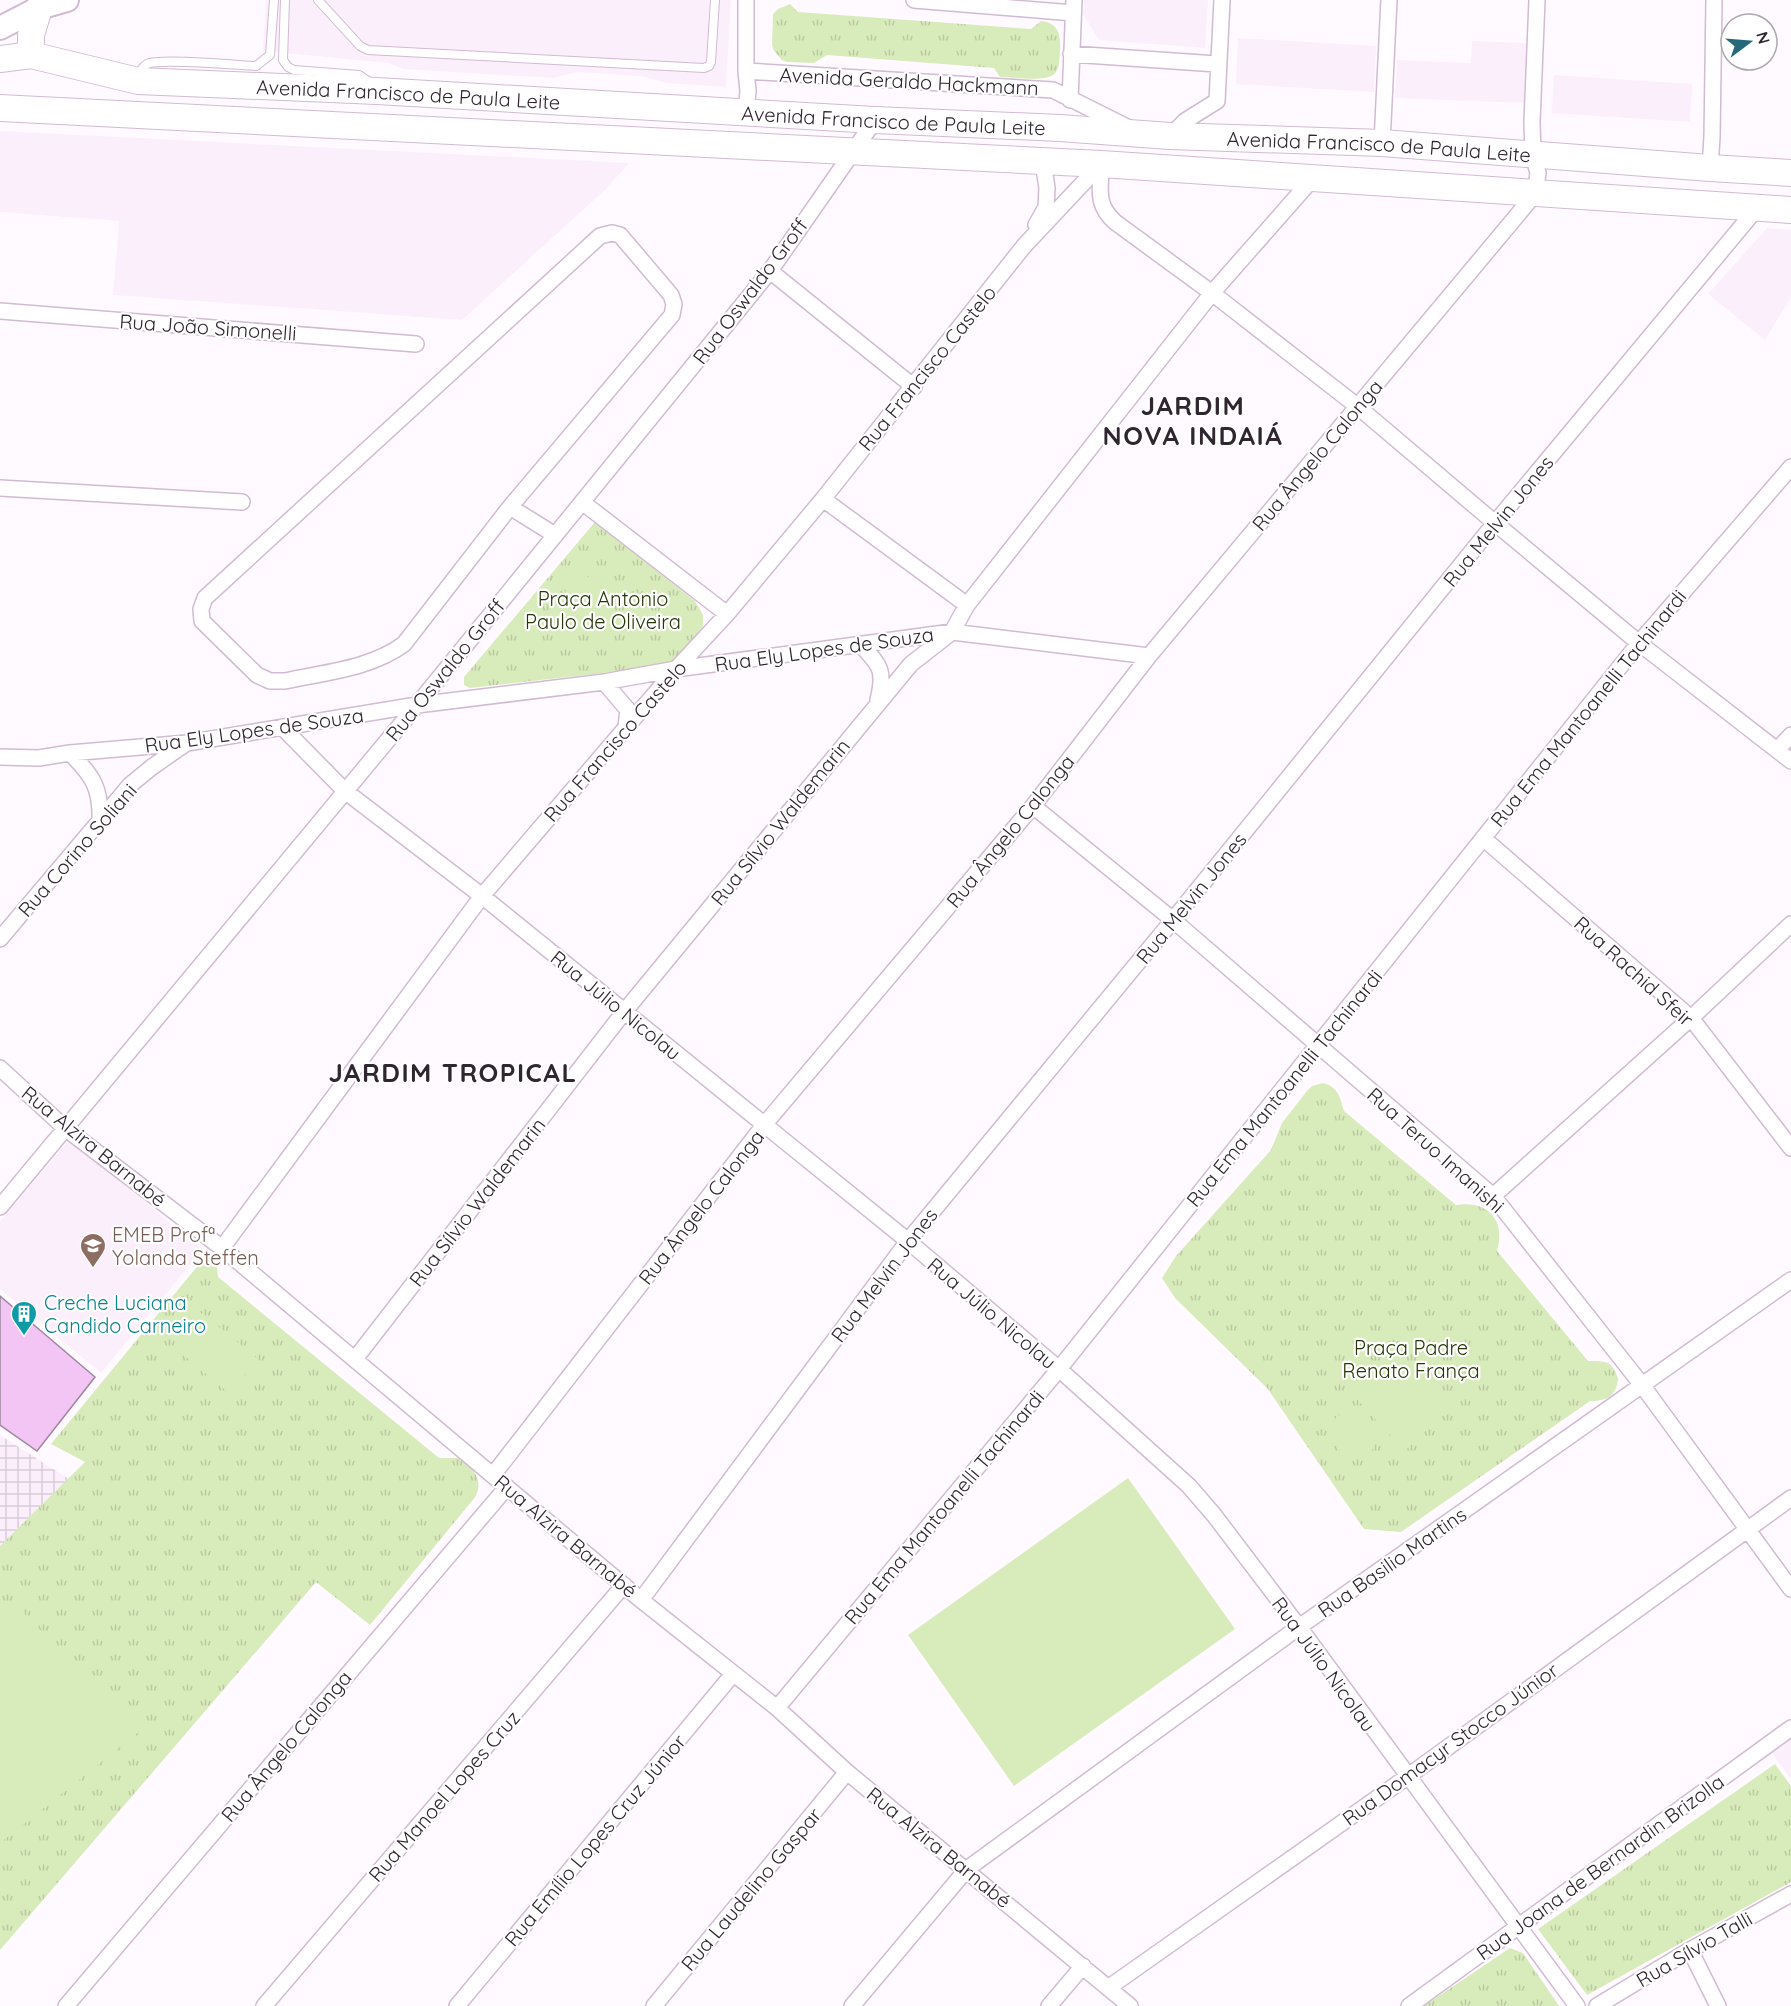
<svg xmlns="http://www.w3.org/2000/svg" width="1791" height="2006" viewBox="0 0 1791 2006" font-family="Quicksand,sans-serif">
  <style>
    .built { fill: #fbeffc }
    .industrial { fill: url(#industrial-grid) }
    .grass { fill: url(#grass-tufts) }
    .garden { fill: #d8ebba }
    .building { fill: #f3c5f5; stroke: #9c879d; stroke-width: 1.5 }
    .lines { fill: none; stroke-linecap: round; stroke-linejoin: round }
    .lane-casing { stroke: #d1bbd2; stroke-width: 10 }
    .street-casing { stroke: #d1bbd2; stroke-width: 18 }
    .secondary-casing { stroke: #d1bbd2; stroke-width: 26 }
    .primary-casing { stroke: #d1bbd2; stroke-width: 28 }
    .lane { stroke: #fff; stroke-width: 8 }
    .street { stroke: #fff; stroke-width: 15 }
    .secondary { stroke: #fff; stroke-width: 22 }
    .primary { stroke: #fff; stroke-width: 26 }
    .labels { text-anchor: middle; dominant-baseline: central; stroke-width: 4.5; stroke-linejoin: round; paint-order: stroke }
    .street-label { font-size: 20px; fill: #2f262f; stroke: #fff }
    .park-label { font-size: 20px; fill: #283509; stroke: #fff }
    .education-label { font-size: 20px; fill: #785e54; stroke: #fff; text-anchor: start }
    .culture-label { font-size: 20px; fill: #0d838f; stroke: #fff; text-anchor: start }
    .district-label { font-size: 26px; font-weight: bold; letter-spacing: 1.5px; fill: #2f262f; stroke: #fff }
  </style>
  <defs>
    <pattern id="industrial-grid" width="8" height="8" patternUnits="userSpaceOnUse" patternTransform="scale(1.5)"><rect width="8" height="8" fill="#fbeffc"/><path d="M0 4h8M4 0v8" fill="none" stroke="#d7cdd8"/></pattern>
    <pattern id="grass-tufts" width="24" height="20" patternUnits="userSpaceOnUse" patternTransform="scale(1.5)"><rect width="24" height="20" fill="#d8ebba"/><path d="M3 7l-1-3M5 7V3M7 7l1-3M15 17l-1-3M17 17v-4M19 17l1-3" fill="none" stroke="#bac9a0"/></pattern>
  </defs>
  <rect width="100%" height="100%" fill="#fffaff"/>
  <path class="built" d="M266,0h465l-5,87 -60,-4 -25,-7 -64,-4 -23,6 -151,-9 -14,-6 -126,-12z
    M1084,0h124l-3,48 -106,-8 -16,-26z
    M1238,38l138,8 -2,46 -138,-8z
    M1472,41l54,2 -2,60 -129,-5 2,-38 74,3z
    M1554,75l138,9 -2,38 -138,-9z
    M0,131l629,32 -23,26 -144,131 -349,-25 6,-74 -119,-9z
    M1767,228l24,2v67l-26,43 -57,-46z
    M70,1139l132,111 -101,123 -101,-84v-68z
    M1791,1738v41l-20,-27z"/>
  <path class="industrial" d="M0,1435l72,46 -72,71z"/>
  <path class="grass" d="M790,4l8,8 233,17 10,-8c19,2 20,16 19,32 -1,8 0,17 -7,22 -11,7 -40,2 -53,2l-6,-9 -167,-13 -13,8 -27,-1 -5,-2 -8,-9 -2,-6 1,-31 5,-5z
    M595,522l100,79 8,14v11l-31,39 -202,23 -6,-3v-8z
    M1323,1083c15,4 17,14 21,28l112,94c32,-5 50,15 41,46l91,110c17,0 25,-1 30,18 -2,18 -12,22 -28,22l-189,131 -37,-3 -97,-141 -92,-90 -13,-20 14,-22 95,-106 11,-27 25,-32 5,-5z
    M215,1255l3,22 221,181h23c12,12 21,21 14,38l-106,129 -54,-43 -316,368v-404l85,-84 -34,-18 154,-187z
    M1775,1764l16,22v96l-204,113 -49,-66z
    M1510,1948l13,5 36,53h-135z"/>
  <path class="garden" d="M582,572l26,22 -38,44 -26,-22z
    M202,1313l56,46 -28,35 -56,-47z
    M1389,1353l56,59 -40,39 -56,-60z
    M1344,1411l13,18 8,-1 8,10 2,9 -10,9 -24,-1 -13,-30z
    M1128,1478l107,151 -221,157 -106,-151z
    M21,1610l118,122 -139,111v-215z"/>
  <path class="building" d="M0,1296l95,81 -58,74 -37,-26z"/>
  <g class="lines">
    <defs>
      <path id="lane" d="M285,0l-2,60 5,7 6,3 65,5 12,8
        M318,0l42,46 8,4 336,18 5,-2 2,-4 4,-62
        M139,76c2,-6 3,-9 8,-12 14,-6 89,1 109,2l14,-11 4,-55"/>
      <path id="street" d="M746,0v71l2,20 -2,21
        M914,0l159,13
        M1071,54l146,10
        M746,71l307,19 76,38
        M1070,100l4,-100
        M1170,136l15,-15 32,-20 5,-101
        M1382,143l7,-143
        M1101,164c0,25 -6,40 14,58l97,71 145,113 138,117 144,120 152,118
        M1710,168l2,-31 2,-137
        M1036,225l10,-18 1,-19 -4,-26
        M612,233l8,2 51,60 3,9 -2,11 -162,192 -106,137c-34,25 -79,28 -119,37h-15l-13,-6 -55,-54 -1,-12 4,-11 395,-362z
        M770,271l144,116
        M0,311l416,33
        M0,488l242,14
        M823,499l144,106
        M582,502l145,112
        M510,507l45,28
        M861,645c20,21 24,26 17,55
        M604,682l24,28 -2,17
        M282,727l63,64 137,105 426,345 151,128 130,117 25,29 85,112 278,379
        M1778,749l13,-14
        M70,753c23,23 31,35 30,68
        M0,757l39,1 31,-5 117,-10 230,-38 187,-23 72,-13 276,-37 197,24
        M1033,806l140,114 320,276 149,189 149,204
        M1483,838l208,180 100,130
        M0,939l130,-154 22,-18 33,-23
        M0,1068l65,60 157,120 419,352 136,108 70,64 283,234
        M1493,1196l198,-178 100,-94
        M0,1207l417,-502 353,-434 105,-151
        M222,1248l260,-352 194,-227 51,-55 96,-115 201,-253 77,-82
        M355,1359l269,-347 287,-348 41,-32 15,-27 245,-312 102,-116
        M493,1475l271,-350 269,-319 116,-150 386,-462 3,-21 -5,-18 -1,-33 5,-122
        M641,1600l267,-359 265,-321 322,-397 262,-315
        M777,1708l282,-339 580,-726 152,-176
        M1690,1950l28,56
        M1108,1988l299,-211 384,-279
        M66,2006l441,-519
        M264,2006l360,-421
        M457,2006l276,-332
        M654,2006l193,-234
        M852,2006l115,-137 332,-242 492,-347
        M1049,2006l34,-40
        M1409,2006l382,-278
        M1597,2006l93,-56 101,-56"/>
      <path id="secondary" d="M0,28l39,-20 28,-8"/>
      <g id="primary">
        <path d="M31,55v-20l8,-27"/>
        <path id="s1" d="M0,59l31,-4 107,26 239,10 498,29 185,8 110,8 212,7 328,25 81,5"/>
        <path d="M0,108l1101,56 690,46"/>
      </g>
    </defs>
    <use href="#lane" class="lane-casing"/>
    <use href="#street" class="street-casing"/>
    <use href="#secondary" class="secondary-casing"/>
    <use href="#primary" class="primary-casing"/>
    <use href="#lane" class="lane"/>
    <use href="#street" class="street"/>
    <use href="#secondary" class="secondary"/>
    <use href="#primary" class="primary"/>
  </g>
  <defs>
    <symbol id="school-pin" viewBox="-11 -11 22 30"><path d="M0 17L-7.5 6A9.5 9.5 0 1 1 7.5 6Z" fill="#8d6e63" stroke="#fff"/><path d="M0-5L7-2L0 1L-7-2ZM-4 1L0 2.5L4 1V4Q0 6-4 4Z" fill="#fff"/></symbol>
    <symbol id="building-pin" viewBox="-11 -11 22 30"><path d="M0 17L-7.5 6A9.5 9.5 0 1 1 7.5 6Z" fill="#0f9aa8" stroke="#fff"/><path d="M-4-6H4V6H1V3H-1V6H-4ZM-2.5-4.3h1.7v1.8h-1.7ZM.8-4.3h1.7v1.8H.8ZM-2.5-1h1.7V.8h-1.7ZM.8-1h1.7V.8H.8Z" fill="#fff"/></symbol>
  </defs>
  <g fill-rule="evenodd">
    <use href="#school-pin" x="78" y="1231" width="30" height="40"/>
    <use href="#building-pin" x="9" y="1299" width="30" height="40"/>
  </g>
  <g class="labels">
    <g class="street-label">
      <text transform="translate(909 81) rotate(3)">Avenida Geraldo Hackmann</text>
      <text stroke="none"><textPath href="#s1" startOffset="412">Avenida Francisco de Paula Leite</textPath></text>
      <text stroke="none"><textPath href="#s1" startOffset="898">Avenida Francisco de Paula Leite</textPath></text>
      <text stroke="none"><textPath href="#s1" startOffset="1384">Avenida Francisco de Paula Leite</textPath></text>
      <text transform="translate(750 291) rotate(-53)">Rua Oswaldo Groff</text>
      <text transform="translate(208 327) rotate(4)">Rua João Simonelli</text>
      <text transform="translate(927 368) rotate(-51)">Rua Francisco Castelo</text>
      <text transform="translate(1317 455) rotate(-50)">Rua Ângelo Calonga</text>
      <text transform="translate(1498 521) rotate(-51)">Rua Melvin Jones</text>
      <text transform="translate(824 649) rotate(-8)">Rua Ely Lopes de Souza</text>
      <text transform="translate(445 670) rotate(-51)">Rua Oswaldo Groff</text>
      <text transform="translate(1588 708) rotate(-51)">Rua Ema Mantoanelli Tachinardi</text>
      <text transform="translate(254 730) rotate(-8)">Rua Ely Lopes de Souza</text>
      <text transform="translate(615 741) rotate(-49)">Rua Francisco Castelo</text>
      <text transform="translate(780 822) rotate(-51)">Rua Sílvio Waldemarin</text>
      <text transform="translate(1010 831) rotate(-51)">Rua Ângelo Calonga</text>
      <text transform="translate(77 850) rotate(-49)">Rua Corino Soliani</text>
      <text transform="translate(1191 898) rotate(-51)">Rua Melvin Jones</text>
      <text transform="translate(1634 971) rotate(42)">Rua Rachid Sfeir</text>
      <text transform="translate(616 1005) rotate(39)">Rua Júlio Nicolau</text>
      <text transform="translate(1284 1088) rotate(-51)">Rua Ema Mantoanelli Tachinardi</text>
      <text transform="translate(94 1146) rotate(39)">Rua Alzira Barnabé</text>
      <text transform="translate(1436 1150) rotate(42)">Rua Teruo Imanishi</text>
      <text transform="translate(477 1202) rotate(-52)">Rua Sílvio Waldemarin</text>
      <text transform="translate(701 1207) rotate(-52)">Rua Ângelo Calonga</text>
      <text transform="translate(884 1275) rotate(-53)">Rua Melvin Jones</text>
      <text transform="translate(992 1313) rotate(40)">Rua Júlio Nicolau</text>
      <text transform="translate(944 1507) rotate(-50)">Rua Ema Mantoanelli Tachinardi</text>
      <text transform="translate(566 1536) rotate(40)">Rua Alzira Barnabé</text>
      <text transform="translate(1392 1562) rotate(-35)">Rua Basilio Martins</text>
      <text transform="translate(1324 1664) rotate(54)">Rua Júlio Nicolau</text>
      <text transform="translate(1450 1744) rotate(-36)">Rua Domacyr Stocco Júnior</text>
      <text transform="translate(286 1746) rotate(-50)">Rua Ângelo Calonga</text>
      <text transform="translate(444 1796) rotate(-49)">Rua Manoel Lopes Cruz</text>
      <text transform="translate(595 1840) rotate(-50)">Rua Emílio Lopes Cruz Júnior</text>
      <text transform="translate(939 1847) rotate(39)">Rua Alzira Barnabé</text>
      <text transform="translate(1600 1867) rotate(-36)">Rua Joana de Bernardin Brizolla</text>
      <text transform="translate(751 1889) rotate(-50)">Rua Laudelino Gaspar</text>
      <text transform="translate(1694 1949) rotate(-30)">Rua Sílvio Talli</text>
    </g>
    <g class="park-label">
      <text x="603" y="598">Praça Antonio<tspan x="603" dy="23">Paulo de Oliveira</tspan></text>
      <text x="1411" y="1347">Praça Padre<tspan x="1411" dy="23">Renato França</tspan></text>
    </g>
    <g class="education-label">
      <text x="112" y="1234">EMEB Profª<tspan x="112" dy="23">Yolanda Steffen</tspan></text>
    </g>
    <g class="culture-label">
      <text x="44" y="1302">Creche Luciana<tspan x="44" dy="23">Candido Carneiro</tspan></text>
    </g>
    <g class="district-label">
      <text x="1193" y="405">JARDIM<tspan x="1193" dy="30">NOVA INDAIÁ</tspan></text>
      <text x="453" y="1072">JARDIM TROPICAL</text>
    </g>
  </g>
  <g transform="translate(1749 42) rotate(74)"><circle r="28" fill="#ffffff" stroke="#aca8ac" stroke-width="1.5"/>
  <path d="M0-4.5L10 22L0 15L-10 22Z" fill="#246879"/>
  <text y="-9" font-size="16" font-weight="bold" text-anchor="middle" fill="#2f262f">N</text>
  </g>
</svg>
